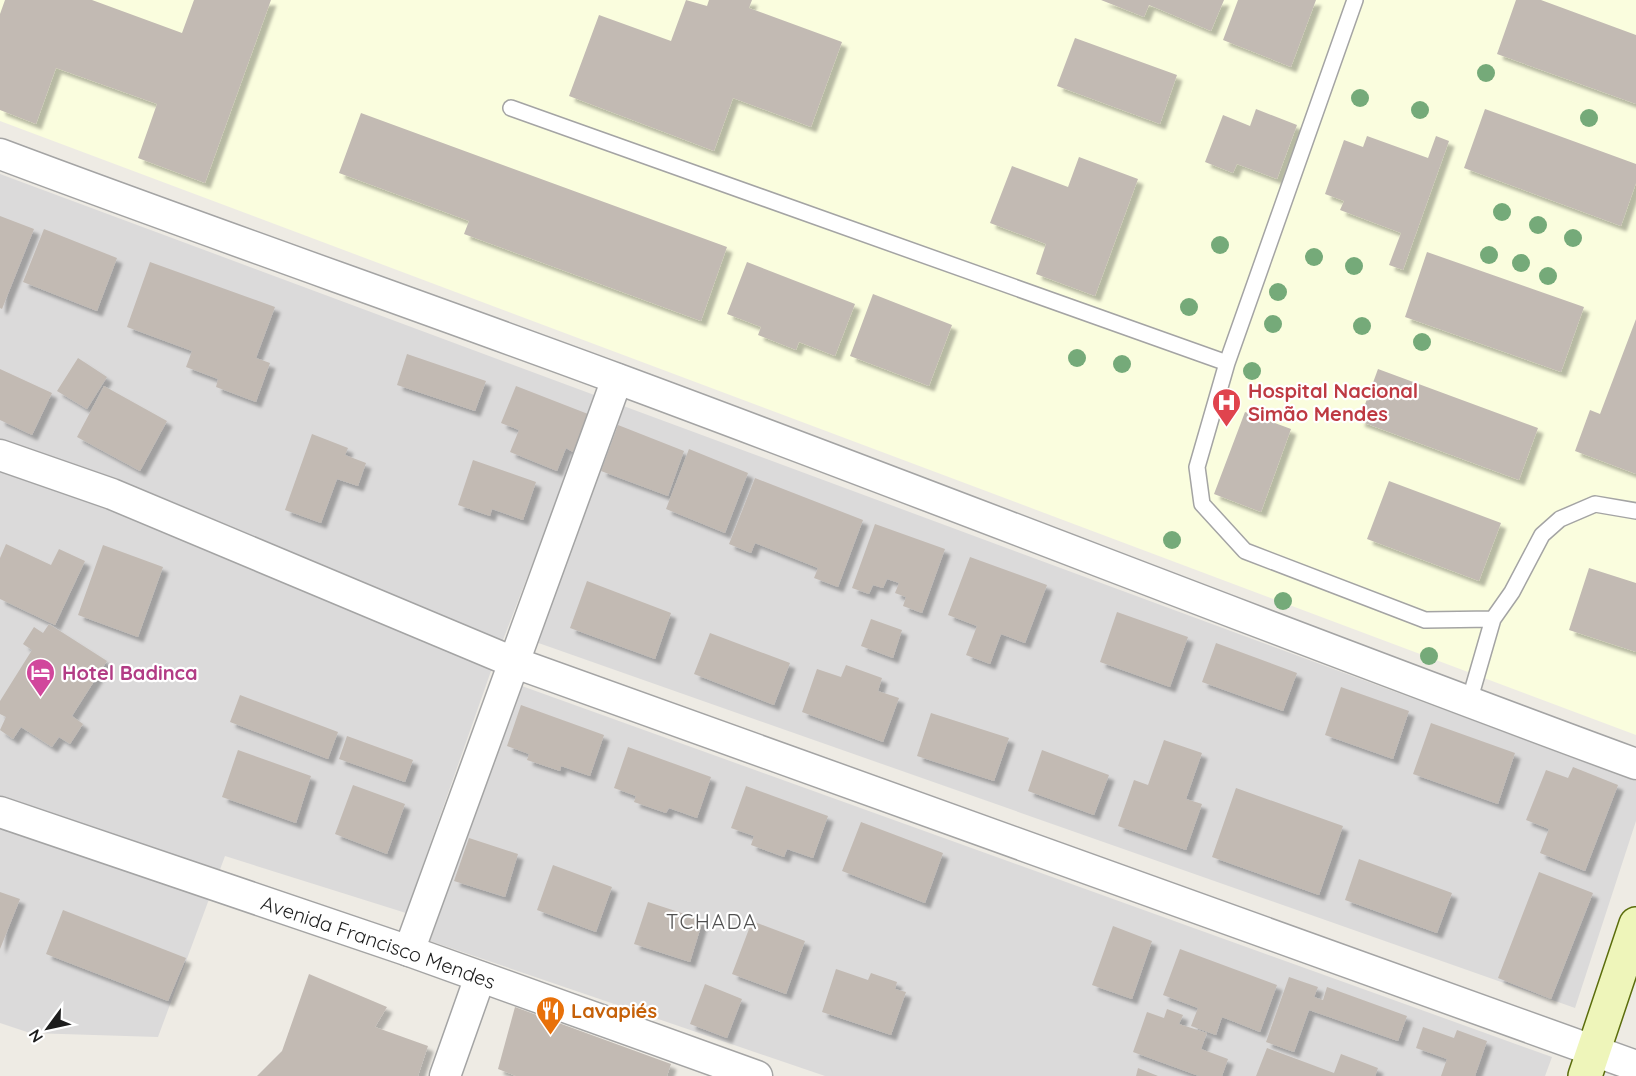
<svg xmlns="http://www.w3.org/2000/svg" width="1636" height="1076" viewBox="0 0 1636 1076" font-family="Quicksand,sans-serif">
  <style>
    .residential { fill: #dbdada }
    .education { fill: #fafdde }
    .building { fill: #c2bab3; filter: url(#shadow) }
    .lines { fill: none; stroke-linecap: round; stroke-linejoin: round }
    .lane-casing { stroke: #a4a4a4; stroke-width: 18 }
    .street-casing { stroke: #a4a4a4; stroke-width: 33 }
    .secondary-casing { stroke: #5b6d0c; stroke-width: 36 }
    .lane { stroke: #fff; stroke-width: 15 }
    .street { stroke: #fff; stroke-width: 30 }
    .secondary { stroke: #eef5ba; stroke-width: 33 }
    .tree { fill: #75aa79 }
    .labels { text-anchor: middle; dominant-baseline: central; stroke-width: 4.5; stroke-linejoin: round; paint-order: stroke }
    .health-label { font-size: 20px; font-weight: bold; fill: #be3a42; stroke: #fff; text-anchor: start }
    .hotel-label { font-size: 20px; font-weight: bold; fill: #b23c85; stroke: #fff; text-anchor: start }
    .street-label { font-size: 20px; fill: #1d1d1d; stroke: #fff }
    .food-label { font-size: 20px; font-weight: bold; fill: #c56008; stroke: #fff; text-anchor: start }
    .neighbourhood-label { font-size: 21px; letter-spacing: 1.5px; fill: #505050; stroke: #fff }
  </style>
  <defs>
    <filter id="shadow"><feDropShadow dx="5.5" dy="5.5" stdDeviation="1.5" flood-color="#0004"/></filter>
  </defs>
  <rect width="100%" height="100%" fill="#eeebe4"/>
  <path class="residential" d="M0,174l597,222 -106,275 -85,242 -181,-57 -67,181 -128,-4 -30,-10z
    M618,404l1018,377v40l-61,187 -1045,-368z
    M519,685l1033,372 -7,19h-720l-395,-135z"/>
  <path class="education" d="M0,0h1636v735l-1636,-614z"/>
  <path class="building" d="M5,0h87l90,33 12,-33h77l-66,183 -67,-25 19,-54 -101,-36 -20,56 -36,-14v-96z
    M686,0l21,6 2,-6h43l-3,8 93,34 -31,85 -78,-29 -19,53 -145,-55 30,-81 72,26z
    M1101,0h123l-13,31 -62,-26 -5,12z
    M1238,0h78l-25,67 -68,-27z
    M1516,0h25l95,35v69l-139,-50z
    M1075,38l102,37 -17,49 -103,-38z
    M1256,109l41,16 -20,54 -40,-15 -4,9 -28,-11 18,-47 27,11z
    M1485,109l151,55v19l-15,43 -157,-58z
    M361,113l366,134 -26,74 -237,-87 5,-13 -130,-48z
    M1367,136l61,22 8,-22 13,5 -46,129 -14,-5 12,-32 -61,-23 4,-9 -19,-7 19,-54 19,7z
    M1079,157l59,22 -43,117 -59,-22 10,-30 -56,-21 22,-57 56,21z
    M0,216l34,13 -32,80 -2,-1z
    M44,229l73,29 -20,53 -74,-29z
    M1427,252l157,55 -23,65 -156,-55z
    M150,262l125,45 -19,51 14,5 -14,39 -40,-15 2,-8 -32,-12 6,-16 -65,-24z
    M747,262l108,42 -20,52 -36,-14 -3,8 -38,-15 3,-8 -34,-13z
    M873,294l79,31 -23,61 -79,-30z
    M1636,319v155l-61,-23 15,-41 10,4z
    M407,354l79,27 -11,30 -78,-26z
    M78,358l29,19 -20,32 -30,-18z
    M0,369l52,24 -20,42 -32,-15z
    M1378,369l160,59 -19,52 -160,-59z
    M104,386l63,35 -27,50 -63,-34z
    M516,386l72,28 -15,38 -7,-4 -9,23 -47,-19 9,-22 -18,-7z
    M1245,412l46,17 -30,83 -47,-18z
    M618,425l66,26 -16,45 -67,-25z
    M312,434l36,14 -3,7 21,8 -8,23 -21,-7 -16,44 -36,-13z
    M689,449l59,24 -23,60 -59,-24z
    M473,460l63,22 -13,38 -31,-11 -2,7 -32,-11z
    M755,478l108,42 -25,67 -24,-9 4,-10 -63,-25 -4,10 -22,-9z
    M1389,481l112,42 -22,58 -112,-42z
    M875,524l70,25 -23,64 -19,-7 3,-9 -11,-4 4,-10 -12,-4 -4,9 -10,-3 -4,9 -17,-6z
    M6,544l45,21 8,-16 26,12 -30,64 -55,-26v-41z
    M103,545l60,22 -25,70 -60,-22z
    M970,557l77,28 -22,58 -24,-9 -11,30 -24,-9 11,-29 -29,-11z
    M1589,568l47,15v69l-67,-22z
    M587,581l84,32 -16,46 -85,-31z
    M1117,612l71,25 -18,50 -70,-25z
    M871,619l31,11 -9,28 -32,-12z
    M49,624l58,37 -35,55 11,8 -13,20 -11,-7 -7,10 -31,-20 -8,12 -13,-9 6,-13 -6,-3v-13l32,-51 -9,-6 11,-17 9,6z
    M710,633l80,30 -16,42 -80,-31z
    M1216,643l81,30 -14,38 -81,-29z
    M846,665l36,13 -4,13 21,7 -16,44 -81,-30 15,-43 24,8z
    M1341,687l68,24 -16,48 -68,-24z
    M240,695l98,37 -10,27 -98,-37z
    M521,705l83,30 -14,41 -29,-10 -1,5 -33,-11 2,-6 -22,-8z
    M931,713l78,25 -15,43 -77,-25z
    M1431,723l84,30 -17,51 -85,-30z
    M347,736l66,24 -8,22 -66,-23z
    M1164,740l38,13 -16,46 16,5 -16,46 -68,-24 16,-46 14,5z
    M628,747l83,30 -14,41 -28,-10 -3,5 -32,-11 2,-6 -22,-8z
    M238,750l73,26 -15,47 -74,-26z
    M1042,750l67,25 -15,40 -66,-24z
    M1573,767l45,18 -33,86 -45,-18 9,-24 -23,-9 20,-50 22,8z
    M353,785l52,19 -18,50 -52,-20z
    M746,786l82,30 -15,42 -26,-9 -3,8 -33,-12 3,-9 -23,-8z
    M1236,788l107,38 -24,69 -107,-38z
    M861,822l82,31 -18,50 -83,-32z
    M469,838l49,16 -13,43 -51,-16z
    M1359,859l93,34 -15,40 -92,-33z
    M553,865l59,22 -16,45 -59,-22z
    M1539,872l54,21 -42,106 -53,-21z
    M0,892l20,7 -20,50z
    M648,902l55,18 -13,42 -56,-18z
    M63,910l123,48 -18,43 -122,-47z
    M752,921l53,20 -19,53 -54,-20z
    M1113,926l39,15 -20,58 -40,-14z
    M1180,949l97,36 -17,47 -38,-15 -6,18 -25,-9 7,-18 -35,-13z
    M836,969l32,11 3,-7 26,9 -2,7 11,3 -15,43 -69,-23z
    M309,974l78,33 -12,20 53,19 -10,30h-161l25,-25z
    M1289,977l29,10 -4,10 9,3 4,-13 80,29 -9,25 -89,-31 -15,42 -28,-10z
    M705,984l37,15 -15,39 -37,-14z
    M515,1007l156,57 -4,12h-151l-18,-7z
    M1167,1009l16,6 -4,9 28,9 -6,16 27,10 -6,17h-23l-66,-24 14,-40 17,6z
    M1423,1027l31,11 3,-8 30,11 -12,35h-34l6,-17 -31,-11z
    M1267,1048l67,25 7,-19 37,14 -3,8h-119z
    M1138,1068l20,8h-22z"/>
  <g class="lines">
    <defs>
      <path id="lane" d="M1355,0l-128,363 -30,104 5,37 43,47 180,69 68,-1 19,-27 30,-57 18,-16 35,-15 41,7
        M511,108l716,255
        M1469,702l24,-83"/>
      <g id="street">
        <path d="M0,154c205,77 413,149 618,225 340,126 678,260 1018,385"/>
        <path d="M0,455l112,39 401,168 1123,404"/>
        <path id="s1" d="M0,812l409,139 348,125"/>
        <path d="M409,951l208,-572"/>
        <path d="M445,1076l35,-99"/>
      </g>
      <path id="secondary" d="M1585,1076l51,-152"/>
    </defs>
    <use href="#lane" class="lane-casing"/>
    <use href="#street" class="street-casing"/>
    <use href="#secondary" class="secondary-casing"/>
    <use href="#lane" class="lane"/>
    <use href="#street" class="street"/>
    <use href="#secondary" class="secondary"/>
  </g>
  <g class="tree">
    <circle cx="1486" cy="73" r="9"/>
    <circle cx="1360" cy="98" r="9"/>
    <circle cx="1420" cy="110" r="9"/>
    <circle cx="1589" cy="118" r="9"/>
    <circle cx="1502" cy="212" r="9"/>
    <circle cx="1538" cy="225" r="9"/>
    <circle cx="1573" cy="238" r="9"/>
    <circle cx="1220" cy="245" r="9"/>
    <circle cx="1489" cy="255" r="9"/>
    <circle cx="1314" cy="257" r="9"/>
    <circle cx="1521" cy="263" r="9"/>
    <circle cx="1354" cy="266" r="9"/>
    <circle cx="1548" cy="276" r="9"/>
    <circle cx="1278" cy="292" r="9"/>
    <circle cx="1189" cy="307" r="9"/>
    <circle cx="1273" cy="324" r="9"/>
    <circle cx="1362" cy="326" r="9"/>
    <circle cx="1422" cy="342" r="9"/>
    <circle cx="1077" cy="358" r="9"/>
    <circle cx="1122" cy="364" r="9"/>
    <circle cx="1252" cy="371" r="9"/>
    <circle cx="1172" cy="540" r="9"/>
    <circle cx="1283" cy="601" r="9"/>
    <circle cx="1429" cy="656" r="9"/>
  </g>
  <defs>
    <symbol id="hospital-pin" viewBox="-11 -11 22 30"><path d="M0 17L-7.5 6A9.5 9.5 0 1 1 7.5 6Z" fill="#e0444e" stroke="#fff"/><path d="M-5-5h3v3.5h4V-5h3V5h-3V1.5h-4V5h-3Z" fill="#fff"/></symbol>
    <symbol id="hotel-pin" viewBox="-11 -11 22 30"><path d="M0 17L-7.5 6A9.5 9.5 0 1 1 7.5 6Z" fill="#d1479c" stroke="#fff"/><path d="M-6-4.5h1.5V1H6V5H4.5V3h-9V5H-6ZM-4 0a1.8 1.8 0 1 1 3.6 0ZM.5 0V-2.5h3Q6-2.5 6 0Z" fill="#fff"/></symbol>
    <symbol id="restaurant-pin" viewBox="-11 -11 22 30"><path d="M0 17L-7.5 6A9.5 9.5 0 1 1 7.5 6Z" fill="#e8710a" stroke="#fff"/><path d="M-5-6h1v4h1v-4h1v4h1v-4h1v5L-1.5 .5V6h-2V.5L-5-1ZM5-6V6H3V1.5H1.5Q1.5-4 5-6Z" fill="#fff"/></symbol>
  </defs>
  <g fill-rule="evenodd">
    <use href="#hospital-pin" x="1210" y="386" width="33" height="45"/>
    <use href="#hotel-pin" x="24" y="656" width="33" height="45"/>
    <use href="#restaurant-pin" x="534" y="994" width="33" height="45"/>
  </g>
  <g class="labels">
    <g class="health-label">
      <text x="1248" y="390">Hospital Nacional<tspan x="1248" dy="23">Simão Mendes</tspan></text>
    </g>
    <g class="hotel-label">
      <text x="62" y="672">Hotel Badinca</text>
    </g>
    <g class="street-label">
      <text stroke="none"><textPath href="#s1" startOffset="400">Avenida Francisco Mendes</textPath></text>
    </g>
    <g class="food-label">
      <text x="571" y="1010">Lavapiés</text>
    </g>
    <g class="neighbourhood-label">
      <text x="712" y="921">TCHADA</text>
    </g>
  </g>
  <g transform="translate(48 1028) rotate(237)" stroke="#ffffff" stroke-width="4.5" paint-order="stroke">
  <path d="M0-4.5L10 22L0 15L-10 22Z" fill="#1d1d1d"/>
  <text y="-9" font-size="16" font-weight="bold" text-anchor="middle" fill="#1d1d1d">N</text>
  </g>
</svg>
